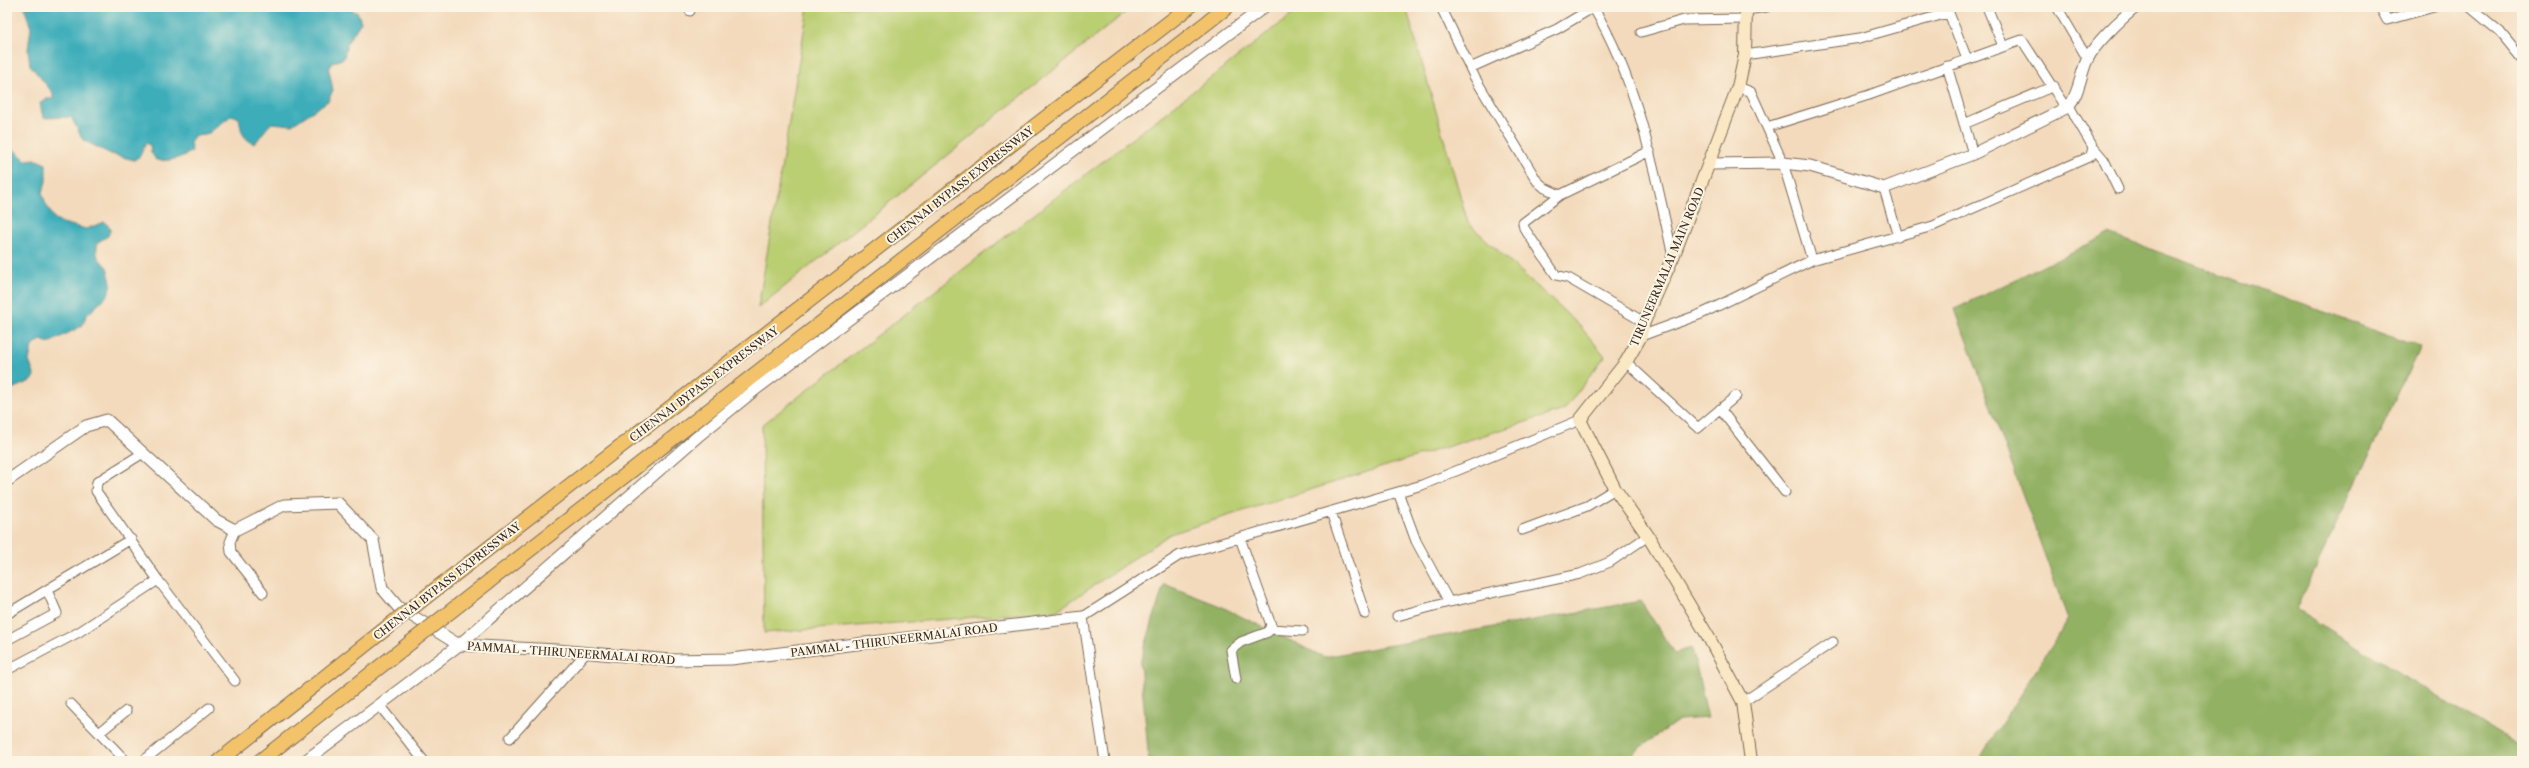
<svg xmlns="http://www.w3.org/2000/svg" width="2529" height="768" viewBox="0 0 2529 768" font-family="'Libre Caslon Text',serif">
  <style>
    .green { fill: #bace72; stroke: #7a7c48 }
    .forest { fill: #93b164; stroke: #676e41 }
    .water { fill: #3dadba; stroke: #3c6c6c }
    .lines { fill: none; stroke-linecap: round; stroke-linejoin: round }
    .minor-casing { stroke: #7b6855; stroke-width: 11 }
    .tertiary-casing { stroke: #7b6855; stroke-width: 13 }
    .secondary-casing { stroke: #7b6855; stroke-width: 14 }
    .trunk-casing { stroke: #7b6855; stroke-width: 16 }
    .minor { stroke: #fff; stroke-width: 9 }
    .tertiary { stroke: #fff; stroke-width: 11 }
    .secondary { stroke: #fae7c3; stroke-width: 12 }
    .trunk { stroke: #f2c36a; stroke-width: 14 }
    .trunk-bridge-casing { stroke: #7b6855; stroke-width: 16; stroke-linecap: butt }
    .trunk-bridge { stroke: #f2c36a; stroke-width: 14 }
    .labels { text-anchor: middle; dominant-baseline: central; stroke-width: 4; stroke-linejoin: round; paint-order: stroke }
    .street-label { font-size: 11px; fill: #3b2a1e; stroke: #fcf5e5 }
  </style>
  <rect width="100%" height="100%" fill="#fcf5e5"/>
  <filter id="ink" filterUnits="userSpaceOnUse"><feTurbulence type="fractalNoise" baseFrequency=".025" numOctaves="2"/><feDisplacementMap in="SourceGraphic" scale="8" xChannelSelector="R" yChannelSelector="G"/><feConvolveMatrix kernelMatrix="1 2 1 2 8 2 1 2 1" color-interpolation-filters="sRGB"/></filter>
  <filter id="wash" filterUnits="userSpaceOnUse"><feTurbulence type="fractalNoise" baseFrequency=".012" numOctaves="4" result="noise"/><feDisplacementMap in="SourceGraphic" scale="16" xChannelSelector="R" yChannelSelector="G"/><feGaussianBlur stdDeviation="0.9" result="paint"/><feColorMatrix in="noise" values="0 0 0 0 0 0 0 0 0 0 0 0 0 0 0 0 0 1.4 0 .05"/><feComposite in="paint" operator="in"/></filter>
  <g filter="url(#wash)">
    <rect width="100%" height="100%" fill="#f3dabc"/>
    <path class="green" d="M808,7h324l-374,301z
      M1302,7h104l62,216 111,102 26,31 -41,54 -394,124 -114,77 -292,22 -2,-208z"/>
    <path class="forest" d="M2109,234l311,113 -124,262 226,139v13h-544l90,-142 -113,-310z
      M1164,584l56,22 104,51 317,-56 33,52 18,-5 16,70 -29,2 -35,25 -19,16h-476l-9,-98z"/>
    <path class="water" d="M24,7h323l11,6 3,9 -14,21 -3,15 -12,5 -3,7 4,20 -5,11 -36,24 -20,-2c-8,7 -11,14 -18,21 -14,-8 -12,-13 -15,-26l-7,-3 -23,18 -16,4 -3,6 2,8c-10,7 -24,11 -36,9l-5,-8 -1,-7 -4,-2 -6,13 -6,4 -23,-6 -28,-14 -12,-23 -28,1 -3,-15 6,-4h7v-6l-23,-28 -2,-16 3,-21z
      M14,150l12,10 9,-1 11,5v18l-4,11 4,11 8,14 9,5 23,6 18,-7 7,6 -3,8 -10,6c-3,12 -1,17 9,24l4,17 -3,12 -22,21 -4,10 -33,17 -8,-3 -9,6 -3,15 5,13 -1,6 -26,11v-240z"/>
  </g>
  <g filter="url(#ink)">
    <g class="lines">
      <defs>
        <path id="minor" d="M1441,7l34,71 62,103 8,7 15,7
          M1593,7c45,74 62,166 80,250
          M1987,7l16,39
          M2057,7l30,51
          M2380,7l7,13 47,-13
          M2470,7l30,25 22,27
          M1947,8l20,51
          M1746,10l21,-3
          M690,11l1,-4
          M1641,32l43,-12 61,-1
          M1745,55l115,-17 88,-25
          M1947,66l26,88
          M1470,68l87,-39 37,-22
          M1738,87l13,5 32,71 29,97
          M1964,124l90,-38
          M1767,127l102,-32 153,-55 44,68
          M2093,147l11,13 14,29
          M1884,188l14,49
          M1644,322l-76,-44 -12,-3 -32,-47 -1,-5 37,-28 90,-44
          M1641,336l60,-22 111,-54 121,-34 158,-70 2,-9 -24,-41
          M1626,362l72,66 38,-32
          M1720,409l65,83
          M143,453l-46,29 -1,9 62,89 77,101
          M1398,492l18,49 33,61
          M1331,512l34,102
          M235,530l-5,12 1,10 32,41
          M1522,530l65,-24 28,-17
          M7,614l124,-75
          M1397,616l52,-14 131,-28 30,-12 38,-26
          M1270,629l33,2
          M7,640l50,-27 -10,-23
          M7,670l72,-38 79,-52
          M1236,679l-5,-29 10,-8 27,-10 3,-7 -31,-87
          M1743,702l90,-60
          M71,704l55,57
          M379,705l45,56
          M99,733l27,-22
          M510,738l77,-86
          M313,755l6,6
          M143,761l66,-53
          M1105,761l-22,-144 97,-62 242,-70 158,-65"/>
        <path id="tertiary" d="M1710,164l73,-1 27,3 74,22 89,-34 93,-46c13,-11 14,-33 21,-48 7,-16 35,-42 49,-53
          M7,481l79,-55 21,-6 109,100 19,10 49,-25 54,-2 35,37 9,48 16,19 61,38 98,5 113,10 61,-1 352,-42
          M305,761l154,-116 238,-208 59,-48 508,-382"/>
        <path id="secondary" d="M1746,7l-1,48 -7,32 -65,170 -29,65 -3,14 -15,26 -46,58 35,69 33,47 61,102 34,64 8,59"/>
        <path id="trunk" d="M441,585l748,-578
          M460,604l767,-597
          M219,761l180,-143
          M260,761l150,-118"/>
      </defs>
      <use href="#minor" class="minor-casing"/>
      <use href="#tertiary" class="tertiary-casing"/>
      <use href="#secondary" class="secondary-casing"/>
      <use href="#trunk" class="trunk-casing"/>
      <use href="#minor" class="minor"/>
      <use href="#tertiary" class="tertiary"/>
      <use href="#secondary" class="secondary"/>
      <use href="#trunk" class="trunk"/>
      <defs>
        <path id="trunk-bridge" d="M399,618l42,-33
          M410,643l50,-39"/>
      </defs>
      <use href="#trunk-bridge" class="trunk-bridge-casing"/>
      <use href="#trunk-bridge" class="trunk-bridge"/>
    </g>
  </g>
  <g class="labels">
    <g class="street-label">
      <text transform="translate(960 185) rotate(-38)">CHENNAI BYPASS EXPRESSWAY</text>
      <text transform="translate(1667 267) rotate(-67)">TIRUNEERMALAI MAIN ROAD</text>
      <text transform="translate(704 384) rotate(-37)">CHENNAI BYPASS EXPRESSWAY</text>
      <text transform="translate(447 581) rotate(-38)">CHENNAI BYPASS EXPRESSWAY</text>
      <text transform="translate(894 640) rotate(-7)">PAMMAL - THIRUNEERMALAI ROAD</text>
      <text transform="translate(571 653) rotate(4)">PAMMAL - THIRUNEERMALAI ROAD</text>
    </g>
  </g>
  <rect width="2529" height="768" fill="none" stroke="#fcf5e5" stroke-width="24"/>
</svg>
